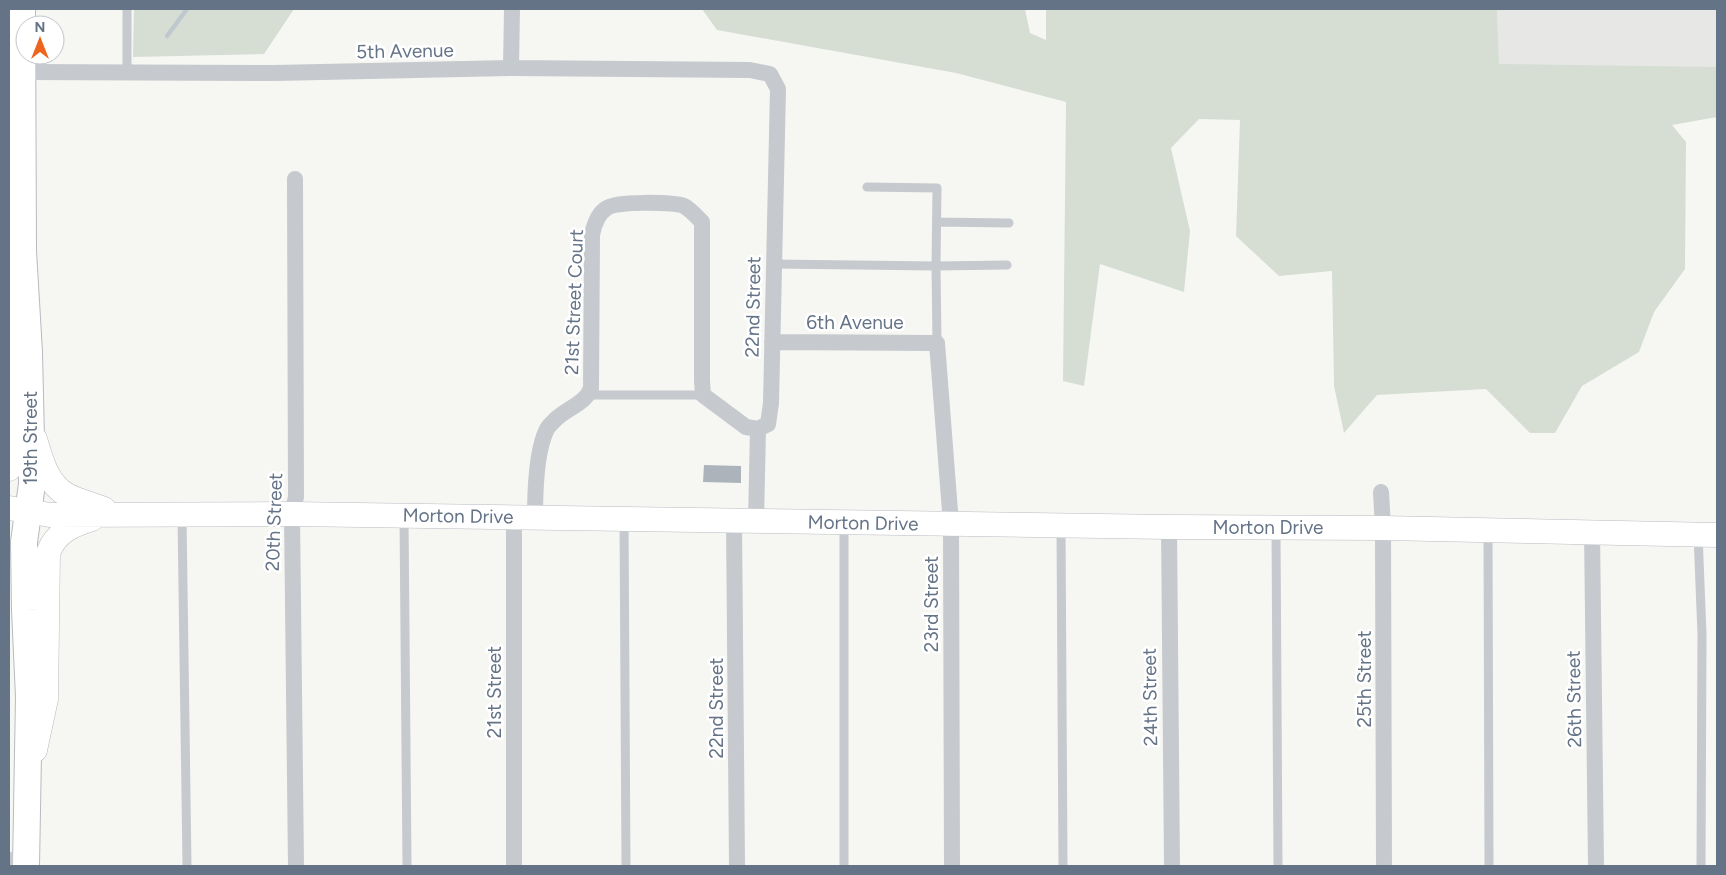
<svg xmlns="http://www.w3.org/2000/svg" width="1726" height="875" viewBox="0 0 1726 875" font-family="Figtree,sans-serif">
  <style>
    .built { fill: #e7e8e6 }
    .green { fill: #d6ded4 }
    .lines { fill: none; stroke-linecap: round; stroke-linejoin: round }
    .stream { stroke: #bfc8cf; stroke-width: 4.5 }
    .building { fill: #acb3ba }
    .secondary-casing { stroke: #b8bcc2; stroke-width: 25 }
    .primary-casing { stroke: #b7babf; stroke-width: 28 }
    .lane { stroke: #c6c9cd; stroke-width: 9 }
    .street { stroke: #c6c9cd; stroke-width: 16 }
    .secondary { stroke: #fff; stroke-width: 24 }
    .primary { stroke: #fff; stroke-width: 26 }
    .labels { text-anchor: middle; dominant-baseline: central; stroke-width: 5; stroke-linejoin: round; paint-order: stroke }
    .street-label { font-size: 19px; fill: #647386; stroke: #fff }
  </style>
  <rect width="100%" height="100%" fill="#f6f7f3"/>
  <path class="built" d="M1497,9h220v70l-218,2z"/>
  <path class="green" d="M134,9h160l-30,45 -131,3z
    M702,9h323l5,24 16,7v-31h451l2,55 218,3v50l-45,8 14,17 -1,127 -31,43 -15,40 -57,34 -27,47h-25l-44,-44 -109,6 -33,38 -10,-47 -2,-115 -53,5 -43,-40 4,-116 -41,-1 -28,29 19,83 -6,61 -84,-28 -16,122 -21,-5 3,-279 -110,-29 -239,-43z"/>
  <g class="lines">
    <path class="stream" d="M167,36l20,-27"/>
  </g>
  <path class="building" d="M704,465l37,1v17l-38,-1z"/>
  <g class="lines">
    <defs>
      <path id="secondary" d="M35,439c6,20 12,45 32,56 11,6 25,9 37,14
        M9,469l2,-87 -1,-86 11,-38
        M9,508l41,7 242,-1 877,13 214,1 334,7
        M35,750l11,-51 2,-146c8,-21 24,-28 44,-34"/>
      <path id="primary" d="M22,9l1,242 6,101 3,132 -8,58 1,68 4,87 -3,169"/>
    </defs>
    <use href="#secondary" class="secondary-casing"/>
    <use href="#primary" class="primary-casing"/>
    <path class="lane" d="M127,72v-63
      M867,187l70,1 -1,78 71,-1
      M937,222l72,1
      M774,264l162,2 1,77
      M589,395h114
      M182,516l5,350
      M404,516l3,350
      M624,519l2,347
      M1061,526l2,340
      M1276,530l2,336
      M1488,531l1,335
      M1698,534l4,100 -1,232
      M844,866v-343"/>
    <path class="street" d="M511,68l1,-59
      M23,72l251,1 237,-5 239,2 20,4 8,15 -7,314 -3,21 -10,5 -2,92
      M295,179l1,318 -4,17 4,352
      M772,342l165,1 14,181 1,342
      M1381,492l2,36 1,338
      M514,518v348
      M535,518c0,-24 1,-68 12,-89 2,-4 7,-8 10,-11 11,-10 30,-16 34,-30l1,-153c2,-10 6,-22 15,-27 9,-7 66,-6 77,-2 6,3 13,11 18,16v159l1,14 43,32 12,2
      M734,520l3,346
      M1169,527l3,339
      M1592,531l4,335
      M9,860l9,6"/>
    <use href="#secondary" class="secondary"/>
    <use href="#primary" class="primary"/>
  </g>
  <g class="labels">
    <g class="street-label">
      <text transform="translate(405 51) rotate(-1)">5th Avenue</text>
      <text transform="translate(574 302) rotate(-88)">21st Street Court</text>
      <text transform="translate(753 307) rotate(-89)">22nd Street</text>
      <text x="855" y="322">6th Avenue</text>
      <text transform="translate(30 438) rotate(-90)">19th Street</text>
      <text transform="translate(458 516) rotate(1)">Morton Drive</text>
      <text transform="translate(274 522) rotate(-88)">20th Street</text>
      <text transform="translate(863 523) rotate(1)">Morton Drive</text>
      <text x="1268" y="527">Morton Drive</text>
      <text transform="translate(931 604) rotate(-90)">23rd Street</text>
      <text transform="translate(1364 679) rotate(-90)">25th Street</text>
      <text transform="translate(494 692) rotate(-90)">21st Street</text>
      <text transform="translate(1150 697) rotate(-91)">24th Street</text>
      <text transform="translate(1574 699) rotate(-91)">26th Street</text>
      <text transform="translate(716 708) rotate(-90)">22nd Street</text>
    </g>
  </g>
  <rect width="1726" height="875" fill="none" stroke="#647386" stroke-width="20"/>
  <g transform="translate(40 40)"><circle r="24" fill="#ffffff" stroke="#c1c7cf"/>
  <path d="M0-4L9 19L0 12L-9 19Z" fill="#ed641c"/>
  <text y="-8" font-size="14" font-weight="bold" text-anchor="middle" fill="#647386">N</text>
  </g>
</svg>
